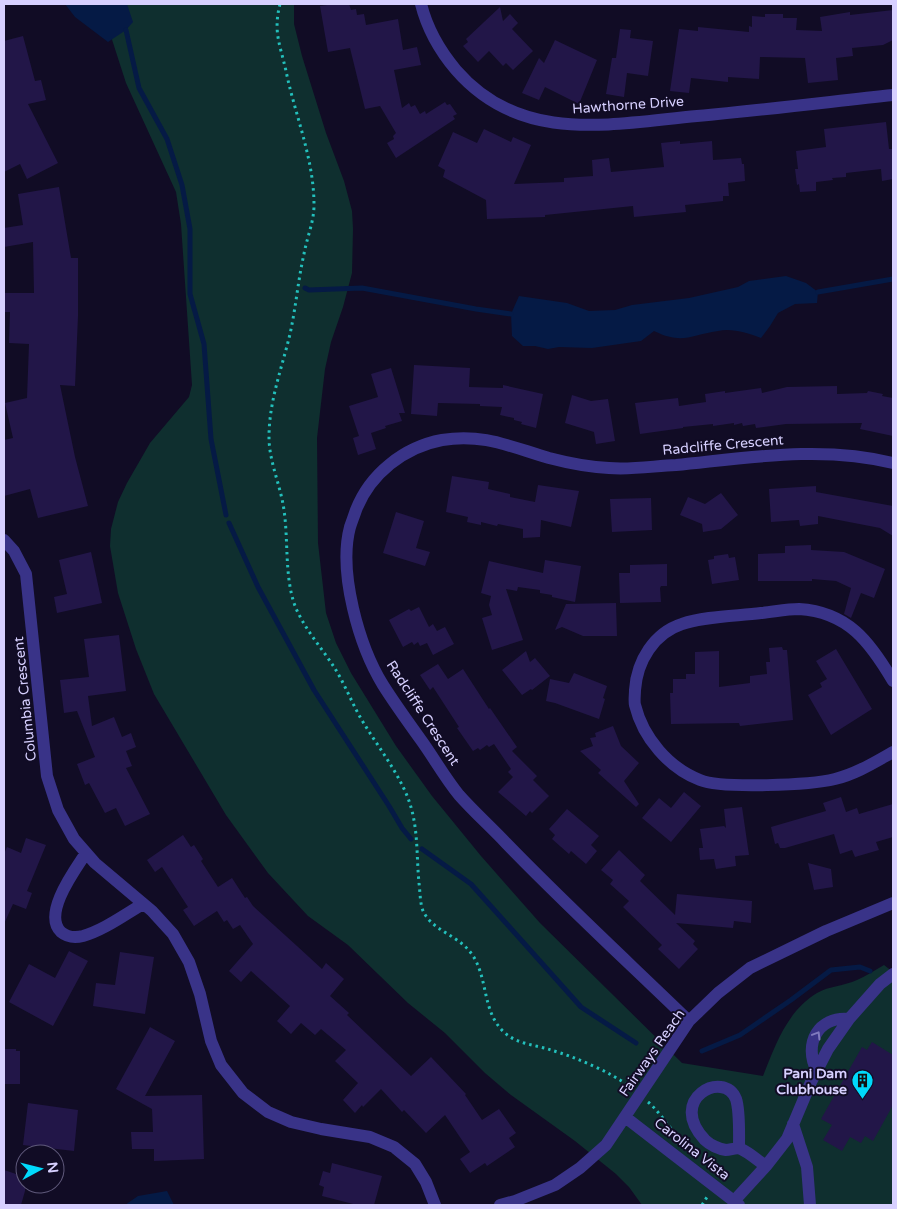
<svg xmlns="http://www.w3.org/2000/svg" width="897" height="1209" viewBox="0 0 897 1209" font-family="'Varela Round',sans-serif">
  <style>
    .green { fill: #0f2f2f }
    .water { fill: #051a45 }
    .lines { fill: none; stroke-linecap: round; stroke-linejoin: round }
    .stream { stroke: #051a45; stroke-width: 5 }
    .building { fill: #221648 }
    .path { stroke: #23c0bc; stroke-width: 3; stroke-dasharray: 2.5 4; stroke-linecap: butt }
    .minor { stroke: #393388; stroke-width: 12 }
    .oneway { stroke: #807abe }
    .labels { text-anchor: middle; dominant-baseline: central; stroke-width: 4; stroke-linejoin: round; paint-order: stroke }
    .street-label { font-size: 14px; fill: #d7d0ff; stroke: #110c25 }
    .poi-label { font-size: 14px; font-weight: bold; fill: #d7d0ff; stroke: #110c25; text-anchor: end }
  </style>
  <rect width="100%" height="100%" fill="#110c25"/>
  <path class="green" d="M98,4h196v20l8,32 24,77 18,48 8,30 1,18 -1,44 -9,34 -12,35 -6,27 -8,69 1,105 8,70 10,30 15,30 45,73 36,50 49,60 59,67 142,140 81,13c12,-30 24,-65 54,-83 12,-7 27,-7 40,-13 9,-4 18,-10 27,-15l9,7v233h-251l-13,-18 -13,-13 -41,-33 -64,-46 -26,-22 -40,-40 -37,-30 -60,-58 -40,-29 -40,-43 -42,-58 -72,-121 -18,-45 -18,-56 -8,-47 1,-17 7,-27 9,-19 23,-40 39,-46 3,-12 -11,-161 -5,-32 -50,-109 -20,-62z"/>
  <path class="water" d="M65,4h62l6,18 -7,8 -18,12 -33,-25z
    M786,276l20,7 12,9 -1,11 -22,1 -17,9 -8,13 -9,12c-13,-5 -29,-10 -43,-7 -28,4 -35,14 -64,0l-13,10 -49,7 -33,-1 -11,2 -13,-3h-12l-11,-10 -1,-22 8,-18 48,7 22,8 26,-1 17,-5 57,-7 49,-11 11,-6z
    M167,1191l7,14h-49l13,-9z"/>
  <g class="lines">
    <path class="stream" d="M126,30l13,58 28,51 15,46 8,44v65l14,50 7,95 15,76
      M305,288l4,2 53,-2 114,21 35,5
      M818,292l75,-13
      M229,523l29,64 56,103 75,116 13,22 9,11
      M422,849l49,35 110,123 55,36
      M702,1051l38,-16 51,-35 40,-30 29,-3 10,4"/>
  </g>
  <path class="building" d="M334,4h15l2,6 5,-1 1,6 7,-1 2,11 32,-6 5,31 14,-3 4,18 -27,5 8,38 7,-5 2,4 4,-2 5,9 5,-3 1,3 19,-12 2,3 3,-1 7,10 -4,2 2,3 -59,39 -9,-15 7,-4 -1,-3 3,-3 -16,-27 -15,3 -15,-61 -22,4 -8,-46z
    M500,7l3,14 7,-7 8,9 -6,6 21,22 -20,19 -7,-7 -3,3 -14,-15 -11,11 -15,-16 5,-4 -2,-3z
    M893,10v30l-10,5 -31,3 1,8 -17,2 2,22 -30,3 -3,-25 -45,-1 -1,22 -31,-2v5l-37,-4 -2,15 -19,-2 9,-62 19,2v-4l51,5v-6l3,1v-11l13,1v-3h18v4h14l-1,12 26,1 -2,-14 30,-5v3z
    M620,29l11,1 -1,8 23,3 -5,35 -21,-3 -3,24 -18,-3 6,-36h4z
    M23,36l12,45 6,-1 5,20 -18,4 30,59 -31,16 -7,-15 -16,8v-131z
    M555,40l42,20 -18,44 -34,-17 -6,13 -17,-7 17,-35 5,5z
    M886,122l3,27h4v30l-11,2 -1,-12 -35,4v4l-14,1 1,2 -17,2v9l-16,1 -1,-8 -2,1 -2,-16h3l-2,-18 30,-4 -2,-18z
    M484,129l27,13 2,-5 18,8 -17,39 50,-2v-4l29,-2 -1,-16 17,-2 2,14 53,-5 -3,-24 19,-2v3l32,-3 1,19 28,-2 1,6h2l1,17 -17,2 1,13h-6v5l-38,4 1,7 -52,5 -1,-11 -88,9v2l-58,2 -1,-19 -43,-23 2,-7 -7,-4 15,-34 24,11z
    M59,187l12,71h7v58l-3,70 -15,-1 15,72 13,49 -50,12 -8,-29 -26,7v-56l9,-2 -8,-35 22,-5 2,-54 -20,-1 1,-31h-5v-19h29l-1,-51 -29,5v-19l19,-3 -5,-31z
    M414,365l56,3 -1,19 34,1v-3l40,9 -7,34 -15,-4 1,-2 -8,-2v-2l-14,-3 2,-8 -22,-1v-2l-42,-1 -1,13 -26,-2z
    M391,368l14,45h-6l3,8 -17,5 1,2 -15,5 5,16 -18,6 -5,-17 6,-2 -10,-30 29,-9 -7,-23z
    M837,386v8l30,-1 1,-2 15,3 -1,2 11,2v38l-33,-7 2,-6 -76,1 -30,4 -1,-4 -12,2 -1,-3 -8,2v-2l-21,3v-2l-30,3v1l-43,6 -5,-31 43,-5 1,8 27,-4 -1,-8 20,-3v2l36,-5 1,5 25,-6z
    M572,395l19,6 17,-2 7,42 -19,3 -2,-12 -29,-9z
    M452,476l37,6 -1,7 22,5v3l25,5 3,-17 41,6 -8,36 -30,-7 -1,17 -17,1v-9l-25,-5 -1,2 -16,-4v3l-14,-3 1,-5 -22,-5z
    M816,486v6l77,14v30l-13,-8 -62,-12v8l-18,2 -1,-6 -28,2 -2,-33z
    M721,493l17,22 -17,14 -18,3 -1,-8 -22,-9 8,-18 17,7z
    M651,498l1,32 -40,2 -2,-33z
    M396,512l28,9 -8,27 14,4 -5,14 -42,-13z
    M811,545v5l33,2 41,17 -11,29 -13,-5 -10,25 -7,-4 7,-26 -15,-7 -24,-2v2h-54v-27l27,-1v-7z
    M91,552l11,51 -45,10 -3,-16 13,-3 -8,-34z
    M728,554l1,4 6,-1 4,23 -27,4 -4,-24 6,-1v-3z
    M545,560l36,6 -6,36 -23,-5v-2l-12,-2v-3l-22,-3 -1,4 -11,-2 17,51 -31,10 -10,-32 10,-3 -3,-10 2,-9 -10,-3 8,-32 54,12z
    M667,564v22h-6l-1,2 1,14 -41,1 -1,-30h11v-8z
    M616,603l1,33h-34l-21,-9 -7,3 11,-26z
    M419,607l10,20 4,-3 4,7 8,-4 9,17 -21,11 -6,-12 -7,3 -2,-4 -4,3 -2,-3 -9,5 -14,-27 20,-11 2,2z
    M119,635l7,56 -38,5 4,30 22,-9 8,20 9,-4 5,14 -10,4 6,15 -6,2 24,46 -25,12 -9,-18 -11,5 -16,-30 -4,2 -8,-21 18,-7 -18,-46 -13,2 -4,-33 29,-3 -5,-38z
    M782,647l1,3h4l6,70 -53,6 -1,-3 -68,1 -1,-31h3v-14h13v-5h9v-22l24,-1v36l31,-4v-7l17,-2 -1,-12h4l-1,-14z
    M836,649l36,60 -41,26 -23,-40 14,-8 -2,-4 7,-4 -11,-18z
    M526,651l4,11 5,-4 15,18 -18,14 -1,-1 -9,6 -20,-25z
    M438,664l10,15 15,-10 26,40 1,-1 27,39 -5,4 25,25 -4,4 16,16 -17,17 -2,-2 -4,5 -28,-24 15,-15 -5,-5 3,-3 -17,-25 -5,3 -2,-2 -7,5 -2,-2 -5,3 -16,-23 2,-1 -26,-40 -3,3 -10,-15z
    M574,673l33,13 -4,12 2,1 -6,20 -44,-16 -9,-2 4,-22 19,4z
    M613,726l8,20 18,17 -15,18 15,23 -3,3 -38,-34 3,-3 -21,-19 13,-5 -3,-8 6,-1 -1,-4z
    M684,792l17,14 -30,36 -29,-24 17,-20 12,10z
    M841,797l5,15 11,-4 2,6 34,-10v33l-17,5 3,8 -24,7 -3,-7 -12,4 -6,-20 -49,14h-5l-2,-5 -3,1 -4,-17 55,-16 -3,-8z
    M742,807l7,48 -14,1 1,10 -20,3 -2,-10 -14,1 -1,-12h4l-3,-19 24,-3 2,2 -2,-19z
    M567,809l32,27 -8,9 6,6 -11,13 -15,-13 -2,3 -17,-15 3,-4 -6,-6z
    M183,835l8,12 3,-2 9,14 -2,2 17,26 14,-9 13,20 2,-1 6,9 44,40 25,23 4,-6 18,16 -14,17 19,17 -2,2 64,61 20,-19 35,37 -1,1 17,25 17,-11 17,24 -7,5 6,9 -28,19 -2,-3 -15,10 -10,-14 10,-7 -25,-37 -19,18 -22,-23 -2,2 -21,-23 -18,18 -1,-2 -7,8 -12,-13 15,-17 -23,-22 11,-11 -25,-21 -6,6 -14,-12 -10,11 -14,-13 13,-15 -39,-35 -10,11 -12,-11 24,-27 -13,-19 -7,4 -6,-9 -3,2 -7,-11 -23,15 -11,-16 5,-3 -26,-40 -7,5 -8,-12z
    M26,838l20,7 -19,46 5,2 -6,16 -13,-5 -9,20v-70l3,-7 14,6z
    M619,850l26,25 -5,6 35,34 2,-21 75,7 -1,22 -17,-2 -1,7 -57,-5 19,18 -2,3 5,5 -19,20 -21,-20 4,-4 -39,-38 6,-6 -19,-17 3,-4 -12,-10z
    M808,863l23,6 2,18 -19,3z
    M69,951l19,10 -35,65 -44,-24 20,-38 26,14z
    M120,952l34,5 -9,57 -52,-8 3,-23 19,2z
    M150,1027l25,14 -30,55 57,-1 2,64 -50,2v-12h-22l-1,-17h22l-1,-23 -36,-20z
    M872,1042l21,13v50l-20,36 -8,-5 -4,7 -11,-6 -8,14 -19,-11 9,-15 -11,-6 41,-72 5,3z
    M4,1049h12v2h4v33h-16z
    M28,1103l50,7 -4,41 -51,-6z
    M332,1163l50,13 -8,29h-17l-35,-9 2,-9 -5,-2 4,-14 7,2z
    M4,1170l21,7v14l-4,14h-17z"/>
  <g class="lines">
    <path class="path" d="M280,4c-7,28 0,40 6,67 9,44 28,88 28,134 0,17 -7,32 -10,49 -6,26 -8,53 -14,80 -8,34 -21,67 -21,103 0,23 10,45 14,67 6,33 1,68 11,99 8,23 27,44 40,64 11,17 18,37 29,55 14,23 31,45 42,69 14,30 11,61 14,92 1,8 1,17 3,25 7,22 35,26 49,45 18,24 10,59 34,80 12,11 31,12 46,17 24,7 60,22 79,37
      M648,1102c14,12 22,28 35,40
      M702,1205l5,-8"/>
    <path class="minor" d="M421,4c6,24 19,47 35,66 65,75 154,54 241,46 66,-6 131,-14 196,-21
      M4,540l10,11 12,23 21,202 11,34 16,29 21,24 57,48 21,23 16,28 11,32 11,47 10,24 22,28 25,19 23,10 30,7 49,8 24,10 21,17 11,18 9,23
      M893,681c-23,-39 -45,-69 -94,-72 -13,0 -26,3 -38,4 -24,3 -56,3 -79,11 -28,9 -45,37 -47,66 0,5 -1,11 0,15 8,33 34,63 65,75 22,9 111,5 135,-1 21,-5 40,-17 58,-27
      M86,853c-11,17 -44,61 -25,79 6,5 14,6 22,4 21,-6 41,-21 60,-32
      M689,1021c-61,-59 -124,-117 -183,-178 -15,-16 -32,-31 -47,-48 -14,-17 -25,-37 -38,-55 -13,-18 -26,-36 -38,-55 -24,-39 -45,-113 -33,-158 2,-6 4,-11 6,-17 14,-36 48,-63 86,-70 41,-7 69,7 107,18 19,5 40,9 60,10 22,2 45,-2 67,-3 71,-7 146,-20 217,-2
      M817,1071c-14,-27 1,-55 32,-52
      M625,1117l114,88
      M793,1124l14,43 3,38
      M739,1148c0,-13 1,-37 -3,-49 -12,-30 -70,0 -31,41 5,5 14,9 21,10 5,0 10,-3 15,-1 9,4 17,12 25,17
      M734,1201l32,-35 21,-27 24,-57 17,-33 21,-30 31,-35 13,-10
      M500,1205l15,-4 40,-16 25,-17 26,-23 83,-124 29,-28 32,-25 76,-37 67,-28"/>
  </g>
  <defs><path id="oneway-chevron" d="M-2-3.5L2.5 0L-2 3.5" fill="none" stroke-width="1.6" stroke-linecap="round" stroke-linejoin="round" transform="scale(1.25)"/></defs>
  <use class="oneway" href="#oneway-chevron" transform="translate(817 1035) rotate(-59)"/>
  <defs>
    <symbol id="building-pin" viewBox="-11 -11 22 30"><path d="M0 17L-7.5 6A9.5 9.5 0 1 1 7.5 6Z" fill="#00d9fb" stroke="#110c25"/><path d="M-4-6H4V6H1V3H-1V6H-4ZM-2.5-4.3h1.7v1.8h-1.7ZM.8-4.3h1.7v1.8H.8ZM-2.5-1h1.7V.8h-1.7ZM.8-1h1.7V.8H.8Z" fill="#111"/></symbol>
  </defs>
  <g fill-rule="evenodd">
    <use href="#building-pin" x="850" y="1068" width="25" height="34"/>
  </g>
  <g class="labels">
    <g class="street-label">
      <text transform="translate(628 105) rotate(-4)">Hawthorne Drive</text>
      <text transform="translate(723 445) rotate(-5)">Radcliffe Crescent</text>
      <text transform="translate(25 699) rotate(-96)">Columbia Crescent</text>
      <text transform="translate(423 713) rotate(57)">Radcliffe Crescent</text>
      <text transform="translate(652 1053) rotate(-55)">Fairways Reach</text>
      <text transform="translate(692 1149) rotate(38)">Carolina Vista</text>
    </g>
    <g class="poi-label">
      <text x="847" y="1073">Pani Dam<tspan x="847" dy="16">Clubhouse</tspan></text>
    </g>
  </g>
  <rect width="897" height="1209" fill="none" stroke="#d7d0ff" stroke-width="10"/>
  <g transform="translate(40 1169) rotate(83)"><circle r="24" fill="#110c25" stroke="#605a7c"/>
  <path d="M0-4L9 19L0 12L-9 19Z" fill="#00d9fb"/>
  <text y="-8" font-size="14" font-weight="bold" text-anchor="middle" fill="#d7d0ff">N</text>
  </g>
</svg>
